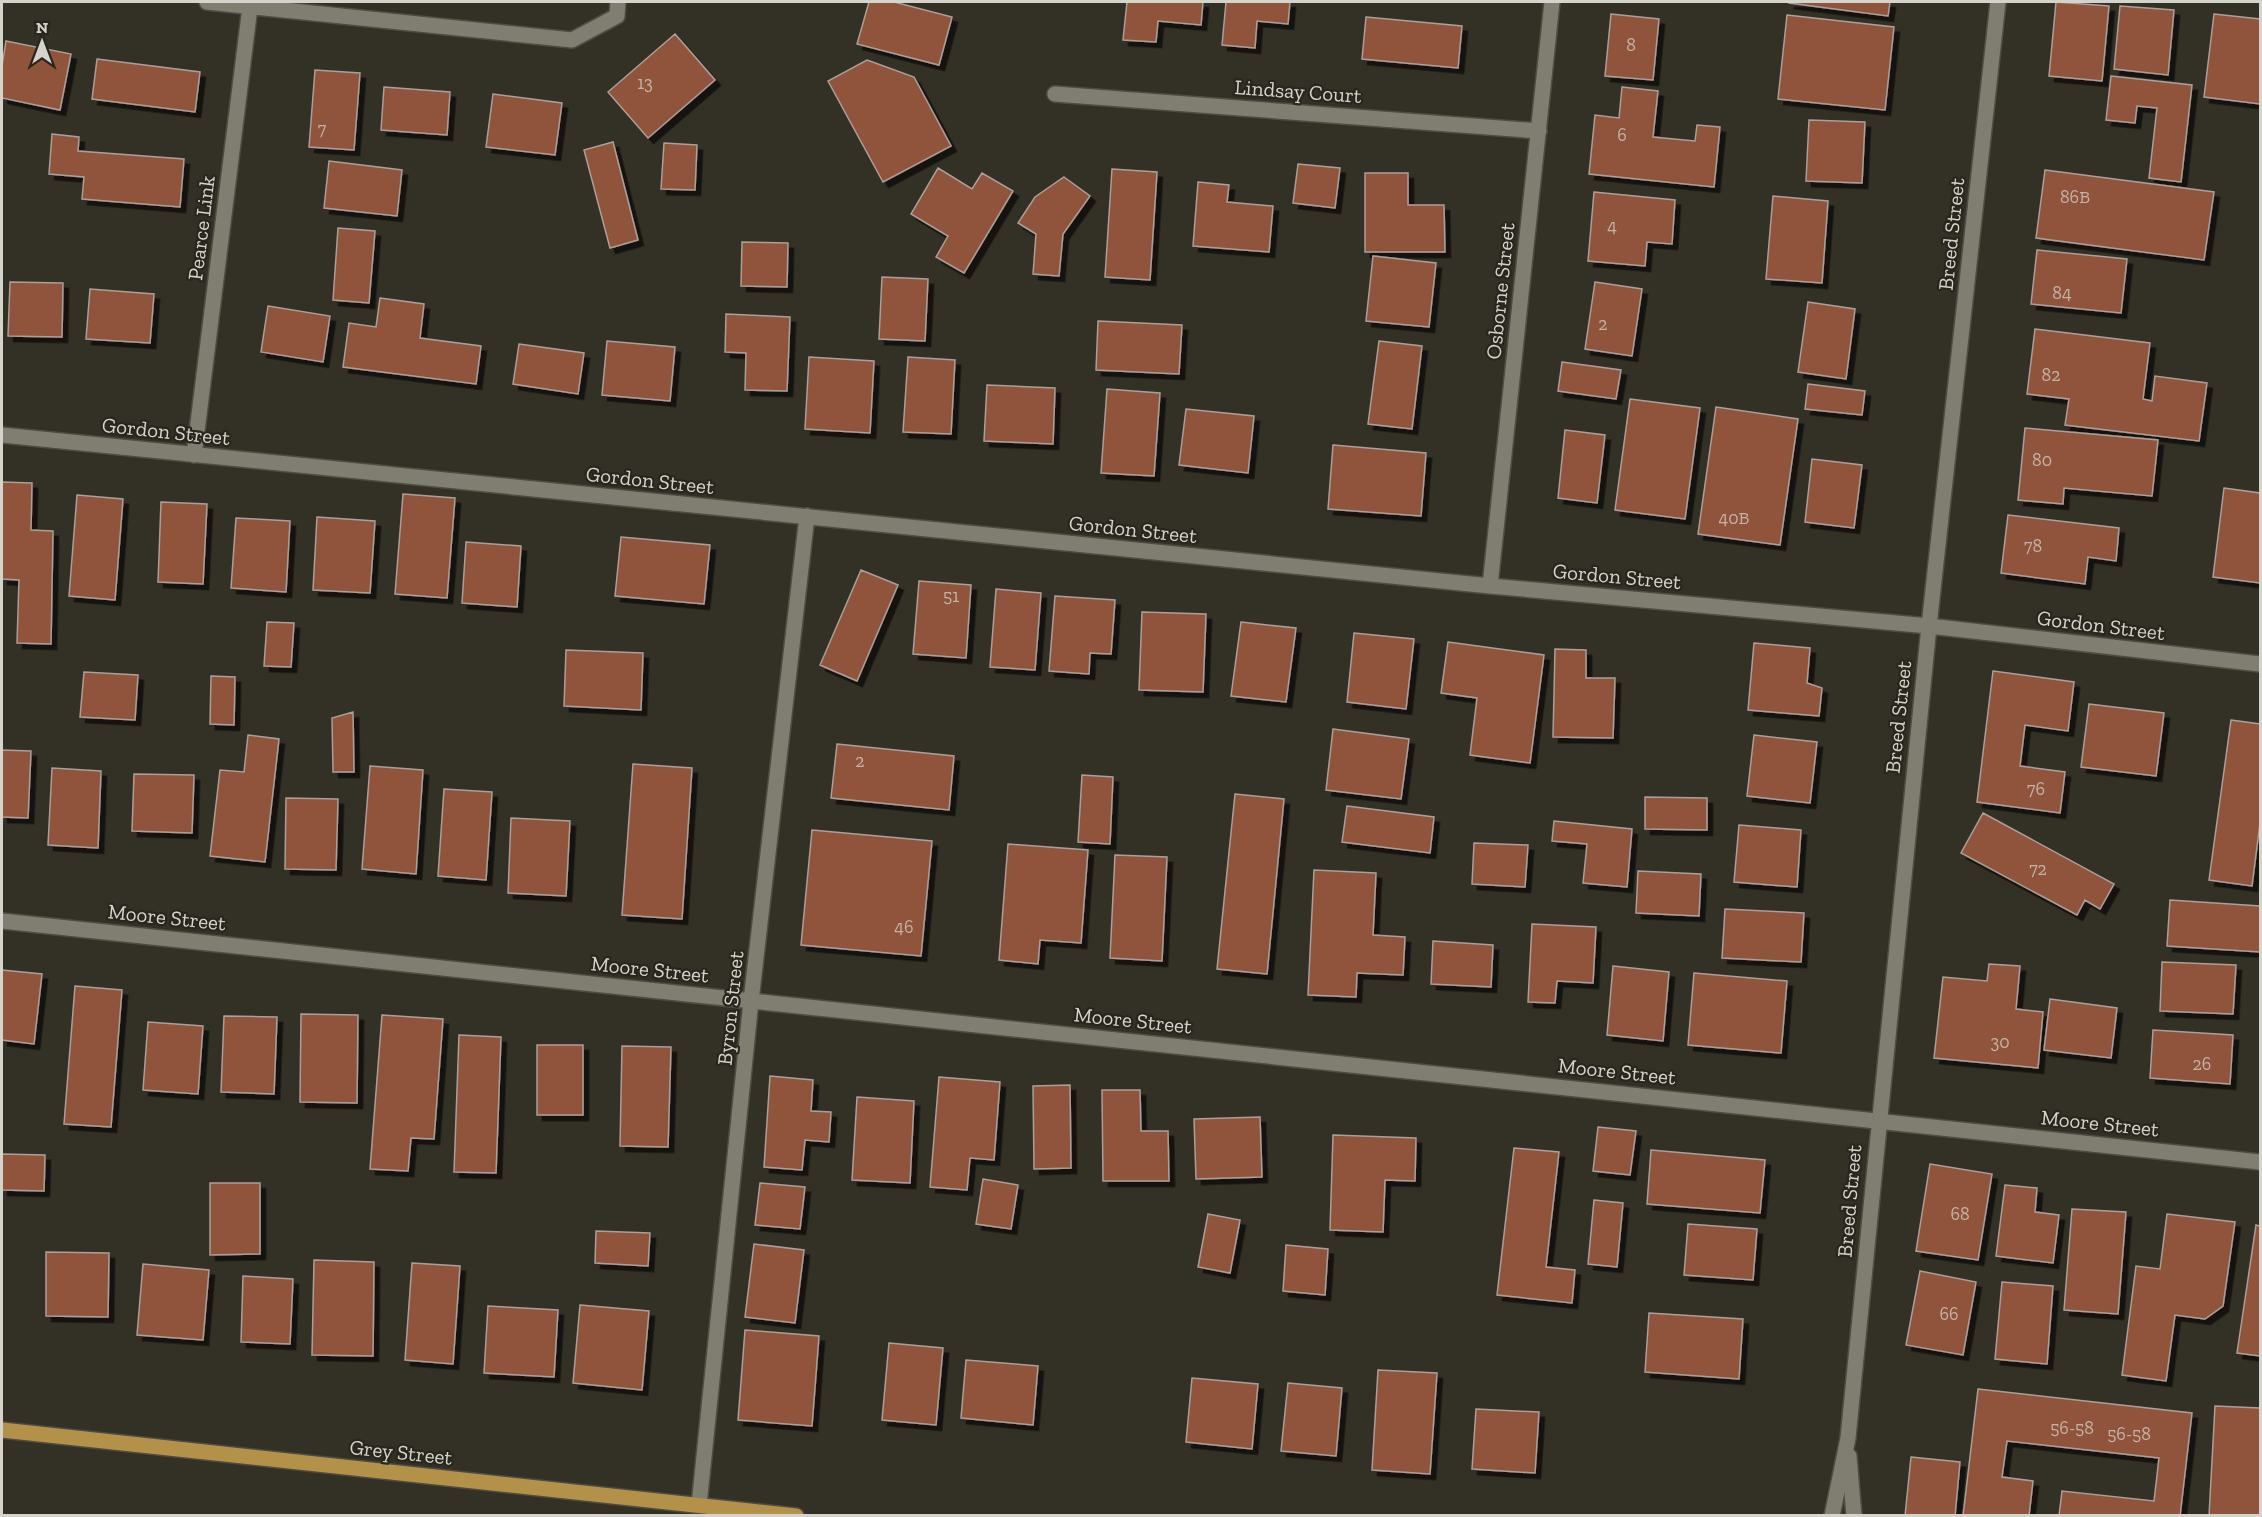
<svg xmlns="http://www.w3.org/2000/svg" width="2262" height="1517" viewBox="0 0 2262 1517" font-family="'Zilla Slab',serif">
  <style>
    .building { fill: #90523b; stroke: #ac9e99; stroke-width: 1.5; filter: url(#shadow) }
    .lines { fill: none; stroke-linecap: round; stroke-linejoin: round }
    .minor-casing { stroke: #4f4c44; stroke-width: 18 }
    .major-casing { stroke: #4f4c44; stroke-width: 18 }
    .minor { stroke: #807d71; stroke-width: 15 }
    .major { stroke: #b39148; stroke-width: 15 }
    .labels { text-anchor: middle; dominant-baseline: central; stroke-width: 4.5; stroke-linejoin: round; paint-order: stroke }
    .number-label { font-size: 18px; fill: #c3b3a8 }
    .street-label { font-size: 21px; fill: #d4d3cc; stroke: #29271d }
  </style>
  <defs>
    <filter id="shadow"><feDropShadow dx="5.5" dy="5.5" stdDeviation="0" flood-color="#0009"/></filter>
  </defs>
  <rect width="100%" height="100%" fill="#333026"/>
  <path class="building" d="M869,2h25l58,15 -13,48 -82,-21z
    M1127,2h76l-2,23 -43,-4 -2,21 -33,-2z
    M1226,2h64l-2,22 -31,-3 -2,27 -33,-3z
    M1789,2h101l-2,14 -99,-13z
    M2056,2l53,4 -7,75 -53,-5z
    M2120,6l54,4 -6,65 -54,-6z
    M1611,14l48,5 -6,61 -48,-4z
    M2214,14l46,5v85l-56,-7z
    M1787,15l107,12 -9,83 -107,-11z
    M1366,17l96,9 -4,42 -96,-9z
    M675,34l40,46 -67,58 -40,-46z
    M6,41l65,13 -11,56 -58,-12v-32z
    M97,59l103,13 -5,40 -103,-13z
    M867,60l47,17 37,69 -68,36 -55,-101z
    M315,70l45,3 -6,77 -45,-3z
    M2111,76l81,9 -11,97 -32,-4 8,-70 -20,-2 -2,17 -29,-3z
    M384,87l66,5 -3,43 -66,-5z
    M1622,87l36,4 -5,46 42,4 2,-16 23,2 -6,60 -125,-13 6,-59 24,3z
    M493,94l69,9 -7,52 -69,-8z
    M1809,120l56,2 -3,61 -56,-2z
    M52,134l27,3 -1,14 106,8 -4,48 -98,-8 2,-22 -35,-3z
    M613,142l25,98 -28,8 -26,-98z
    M664,143l33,2 -2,45 -34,-1z
    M329,161l73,9 -5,46 -73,-8z
    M1298,164l42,4 -5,40 -42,-5z
    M938,168l34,21 10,-16 31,18 -49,82 -28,-16 12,-21 -37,-22z
    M1112,169l45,3 -7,108 -45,-3z
    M2045,170l169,22 -10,68 -168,-22z
    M1365,173h43v32h36l1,47h-80z
    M1064,177l26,19 -27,38 -4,42 -26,-2 3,-40 -18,-11 17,-26z
    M1198,182l31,3 -2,17 46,4 -4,46 -76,-6z
    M1594,192l81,8 -3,44 -25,-2 -2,24 -57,-5z
    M1773,196l55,5 -6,82 -56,-4z
    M338,228l37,3 -6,72 -36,-3z
    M742,242l46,1 -1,44 -46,-1z
    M2037,250l90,9 -6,54 -90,-9z
    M1373,256l63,7 -7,64 -63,-6z
    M882,277l46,2 -3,62 -46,-2z
    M10,282l53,1 -1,54 -54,-1z
    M1595,282l47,7 -10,67 -47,-7z
    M90,289l64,5 -4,49 -64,-4z
    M380,298l44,6 -4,34 61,8 -5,38 -133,-17 6,-44 27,4z
    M1808,302l47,7 -9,70 -48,-7z
    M268,306l62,10 -7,46 -62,-10z
    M726,314l64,3 -3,74 -42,-1 1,-37 -21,-1z
    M1098,321l84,4 -3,49 -83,-4z
    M2035,329l115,14 -7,56 9,2 3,-25 52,7 -8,58 -134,-16 4,-26 -42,-5z
    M607,341l68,6 -5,54 -68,-6z
    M1379,341l43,5 -10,83 -44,-5z
    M519,344l65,9 -6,41 -65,-10z
    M809,357l65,4 -4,72 -65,-4z
    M908,357l47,3 -4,74 -48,-2z
    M1562,362l59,8 -5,29 -58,-8z
    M1808,384l57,7 -3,24 -57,-6z
    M987,385l68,3 -2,56 -69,-3z
    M1107,389l53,4 -6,83 -53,-3z
    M1630,399l70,9 -15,111 -70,-9z
    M1716,407l82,12 -18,126 -82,-11z
    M1186,409l68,7 -6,57 -69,-8z
    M2025,428l133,12 -6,56 -88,-8 -1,16 -45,-4z
    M1565,430l40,5 -8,68 -39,-5z
    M1333,445l93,8 -5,63 -93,-7z
    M1812,459l50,6 -8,63 -49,-6z
    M2,482l30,1 -1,47 22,1 -2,113 -34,-1 2,-63 -17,-1z
    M2224,488l36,5v90l-47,-6z
    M403,494l52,4 -8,100 -52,-4z
    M77,495l46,4 -8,101 -46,-4z
    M161,502l46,2 -4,80 -45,-2z
    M2008,515l111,13 -3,33 -28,-4 -3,27 -84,-11z
    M317,517l58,4 -5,72 -57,-3z
    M236,518l54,3 -4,71 -55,-4z
    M621,537l89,8 -6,59 -89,-8z
    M466,542l55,4 -4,61 -55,-4z
    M861,570l37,15 -41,96 -37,-16z
    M919,581l52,4 -5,73 -53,-4z
    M996,589l45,4 -6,77 -45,-3z
    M1055,596l60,4 -4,54 -21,-1 -1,21 -40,-3z
    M1142,612l64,2 -3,78 -64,-2z
    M267,622l27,1 -3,44 -27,-1z
    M1241,622l55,6 -10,74 -55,-6z
    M1354,633l60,6 -8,70 -59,-7z
    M1448,642l96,13 -14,108 -60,-8 7,-57 -36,-5z
    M1754,643l56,5 -3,35 15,5 -3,28 -71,-6z
    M1555,649l31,1v28h29l-2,60 -60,-1z
    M566,650l77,3 -2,57 -77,-4z
    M1993,671l81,11 -6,49 -43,-6 -5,41 45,6 -5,41 -83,-11z
    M84,672l54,3 -3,45 -55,-3z
    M211,676l24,1 -1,48 -24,-1z
    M2089,704l75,9 -8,63 -75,-9z
    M353,712l1,60h-21l-1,-54z
    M2231,720l29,4v99l-8,63 -43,-6z
    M1333,729l76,10 -8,60 -75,-9z
    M248,735l31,4 -14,123 -55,-6 10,-86 24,2z
    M1754,735l63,7 -7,61 -63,-7z
    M837,744l117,12 -5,54 -118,-12z
    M2,750l29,1 -3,67 -26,-1z
    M633,764l59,4 -10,151 -60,-4z
    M370,766l53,4 -7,104 -54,-5z
    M52,768l49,3 -3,77 -50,-3z
    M134,774l60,1 -2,58 -60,-2z
    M1082,775l31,2 -3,67 -32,-2z
    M444,789l48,3 -6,88 -48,-4z
    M1235,794l49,5 -17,175 -50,-5z
    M1645,797l62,1v32l-62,-1z
    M286,798l52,1 -2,71 -51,-1z
    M1347,806l87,11 -4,36 -88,-11z
    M1983,813l131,71 -14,25 -15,-9 -8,15 -116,-62z
    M511,818l59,3 -4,75 -58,-3z
    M1554,821l78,8 -5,58 -44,-4 4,-39 -35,-3z
    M1739,825l62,5 -4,57 -63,-5z
    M812,830l120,11 -11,115 -120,-11z
    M1474,843l54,2 -3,42 -53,-3z
    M1008,844l80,6 -7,93 -41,-3 -2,24 -39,-4z
    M1115,855l52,2 -5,104 -52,-3z
    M1314,870l62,3 -3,62 32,2 -2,38 -46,-2 -1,24 -48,-2z
    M1638,871l63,3 -2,42 -63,-3z
    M2170,900l90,6v46l-93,-6z
    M1725,909l79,4 -3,49 -79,-4z
    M1532,924l64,3 -3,56 -36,-2 -2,22 -27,-1z
    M1433,941l60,4 -2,42 -60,-3z
    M2162,962l74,3 -3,49 -73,-3z
    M1989,964l31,2 -4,43 27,3 -5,56 -104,-10 9,-81 44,4z
    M1613,966l56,6 -6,69 -56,-6z
    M2,970l40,4 -8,70 -32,-4z
    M1694,973l93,8 -6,72 -93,-8z
    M75,986l47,4 -11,137 -47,-3z
    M2050,999l67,9 -6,50 -67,-8z
    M301,1014l57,1 -1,88 -57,-1z
    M382,1015l61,4 -9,120 -23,-1 -3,33 -38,-2z
    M224,1016l53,1 -3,77 -53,-2z
    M148,1022l55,4 -5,68 -55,-4z
    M2153,1030l80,5 -3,49 -80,-6z
    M459,1035l42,2 -5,136 -42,-1z
    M537,1045h46v70h-46z
    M622,1046l49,1 -3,100 -48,-1z
    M770,1076l43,4 -2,31 20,1 -2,30 -24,-2 -3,30 -38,-3z
    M939,1077l61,5 -6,78 -24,-2 -3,32 -37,-3z
    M1070,1085l1,83 -37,1 -1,-83z
    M1102,1090h38l1,41h27l1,50h-66z
    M857,1097l57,4 -4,82 -58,-3z
    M1260,1117l2,60 -66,2 -2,-60z
    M1598,1127l38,4 -6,44 -37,-4z
    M1333,1135l83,3 -1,43 -30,-1 -2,52 -53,-2z
    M1514,1148l45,4 -13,115 29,3 -3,33 -75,-8z
    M1651,1150l114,10 -5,53 -113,-9z
    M2,1154l43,1 -1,36 -42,-1z
    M1930,1164l62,10 -14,86 -62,-9z
    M983,1179l35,6 -7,44 -35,-5z
    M210,1183h50v71l-50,1z
    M760,1183l45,4 -5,42 -45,-4z
    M2005,1185l32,3 -2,24 24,3 -6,48 -57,-7z
    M1594,1200l29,3 -6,64 -29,-3z
    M2072,1209l54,3 -8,102 -54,-4z
    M1208,1214l32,6 -10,53 -32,-6z
    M2167,1214l68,8 -12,84 -18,13 -30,-4 -9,66 -44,-6 14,-109 24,3z
    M1688,1224l69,5 -4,51 -69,-5z
    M2256,1225l4,1v130l-23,-3z
    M596,1231l54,2 -2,33 -53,-3z
    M754,1244l50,6 -9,73 -50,-6z
    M1286,1245l42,4 -3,46 -42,-4z
    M46,1252l63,1 -1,64 -62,-1z
    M314,1260l60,2 -1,94 -61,-1z
    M412,1263l48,3 -7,98 -48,-4z
    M143,1264l66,6 -6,70 -66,-5z
    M1920,1271l56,11 -13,73 -57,-10z
    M243,1276l50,3 -3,65 -49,-2z
    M2002,1282l51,4 -6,78 -52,-5z
    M580,1305l69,6 -7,79 -69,-7z
    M488,1306l70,4 -4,67 -70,-4z
    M1649,1313l94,6 -4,60 -94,-7z
    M745,1330l74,6 -7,90 -74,-6z
    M889,1343l54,5 -7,77 -54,-5z
    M966,1360l72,6 -5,59 -72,-7z
    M1378,1370l59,3 -7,101 -58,-4z
    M1192,1378l66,6 -6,65 -66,-7z
    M1288,1383l54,5 -6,68 -55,-5z
    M1978,1389l214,24 -12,103h-121l3,-25 92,10 5,-43 -152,-17 -5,36 31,4 -4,35h-66z
    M2215,1406l45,2v108h-51z
    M1476,1409l63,3 -4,61 -63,-4z
    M1911,1457l49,5 -5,54h-50z"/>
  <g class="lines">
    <defs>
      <path id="minor" d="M207,2l365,38 45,-24 1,-14
        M1055,94l484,37
        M2,435l1488,151 439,40 331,38
        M194,455l56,-448
        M1490,586l62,-584
        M2,921l2258,241
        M1849,1456l5,60
        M699,1505l52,-504 56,-485
        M1832,1516l16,-78 81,-812 69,-624"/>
      <path id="major" d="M2,1430l794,86"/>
    </defs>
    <use href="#minor" class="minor-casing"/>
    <use href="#major" class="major-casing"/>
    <use href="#minor" class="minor"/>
    <use href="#major" class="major"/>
  </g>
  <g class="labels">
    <g class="number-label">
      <text x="1631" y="45">8</text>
      <text x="645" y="83">13</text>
      <text x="322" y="129">7</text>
      <text x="1622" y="135">6</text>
      <text x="2075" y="197">86B</text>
      <text x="1612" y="226">4</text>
      <text x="2062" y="293">84</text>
      <text x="1603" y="324">2</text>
      <text x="2051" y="375">82</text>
      <text x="2042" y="460">80</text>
      <text x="1734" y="518">40B</text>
      <text x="2033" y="546">78</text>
      <text x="951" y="596">51</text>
      <text x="860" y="761">2</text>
      <text x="2036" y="789">76</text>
      <text x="2038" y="869">72</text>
      <text x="904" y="927">46</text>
      <text x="2000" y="1042">30</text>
      <text x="2202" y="1064">26</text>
      <text x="1960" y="1214">68</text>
      <text x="1949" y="1314">66</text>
      <text x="2072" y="1428">56-58</text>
      <text x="2129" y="1434">56-58</text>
    </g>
    <g class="street-label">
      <text transform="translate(1298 91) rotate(4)">Lindsay Court</text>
      <text transform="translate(201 228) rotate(-83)">Pearce Link</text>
      <text transform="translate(1951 234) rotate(-84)">Breed Street</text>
      <text transform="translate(1500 291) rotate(-84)">Osborne Street</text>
      <text transform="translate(166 431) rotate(6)">Gordon Street</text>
      <text transform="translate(650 480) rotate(6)">Gordon Street</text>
      <text transform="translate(1133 529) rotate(6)">Gordon Street</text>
      <text transform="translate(1617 576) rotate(5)">Gordon Street</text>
      <text transform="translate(2101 625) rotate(7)">Gordon Street</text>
      <text transform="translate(1898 717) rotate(-84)">Breed Street</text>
      <text transform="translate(167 917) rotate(6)">Moore Street</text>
      <text transform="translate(650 969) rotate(6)">Moore Street</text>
      <text transform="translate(730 1008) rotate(-84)">Byron Street</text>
      <text transform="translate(1133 1020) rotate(6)">Moore Street</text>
      <text transform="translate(1617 1071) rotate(6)">Moore Street</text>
      <text transform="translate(2100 1123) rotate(6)">Moore Street</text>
      <text transform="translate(1849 1201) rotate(-85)">Breed Street</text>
      <text transform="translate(401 1452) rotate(6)">Grey Street</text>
    </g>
  </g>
  <rect width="2262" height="1517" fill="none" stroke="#d4d3cc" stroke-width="6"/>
  <g transform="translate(42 42)" stroke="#29271d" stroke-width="4.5" paint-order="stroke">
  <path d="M0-4.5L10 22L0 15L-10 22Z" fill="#d4d3cc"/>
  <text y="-9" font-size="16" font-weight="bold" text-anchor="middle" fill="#d4d3cc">N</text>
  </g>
</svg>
